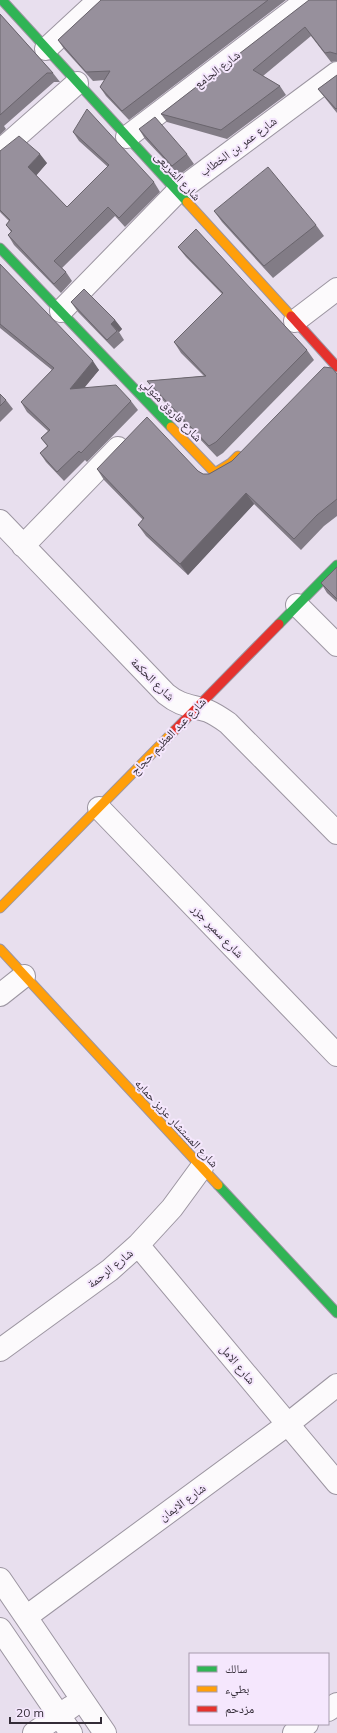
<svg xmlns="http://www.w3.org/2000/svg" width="337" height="1733" viewBox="0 0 337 1733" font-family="Mulish,'Noto Naskh Arabic',sans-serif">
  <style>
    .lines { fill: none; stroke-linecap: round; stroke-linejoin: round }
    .street-casing { stroke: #9c95a1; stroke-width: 24 }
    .fast-casing { stroke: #9c95a1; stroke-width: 11 }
    .slow-casing { stroke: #9c95a1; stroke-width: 11 }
    .jam-casing { stroke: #9c95a1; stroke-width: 11 }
    .street { stroke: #fcfafc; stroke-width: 22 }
    .fast { stroke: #30b455; stroke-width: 9 }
    .slow { stroke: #ff9f0a; stroke-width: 9 }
    .jam { stroke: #e5322d; stroke-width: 9 }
    .wall { fill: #827c86 }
    .shaded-wall { fill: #6a656d }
    .building { fill: #97909c; stroke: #6a656d }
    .labels { text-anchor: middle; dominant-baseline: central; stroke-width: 4; stroke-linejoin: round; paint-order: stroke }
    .street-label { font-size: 12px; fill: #332c37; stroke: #f5e7fd }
  </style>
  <rect width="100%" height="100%" fill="#e8dfee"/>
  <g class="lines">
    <defs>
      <path id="street" d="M46,49l53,-49
        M127,137l180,-137
        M0,151l77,-68
        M61,311l116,-119 160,-119
        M295,321l42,-32
        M0,521l166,173c16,13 25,11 42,17 7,3 13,7 20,12l109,110
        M23,546l95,-98
        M297,605l40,40
        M99,808l238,247
        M0,995l24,-19
        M138,1245l199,238
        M0,1350l110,-80 28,-25 34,-37 30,-41
        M0,1579l105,154
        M26,1617l262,-193 49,-39
        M0,1629l71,104
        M328,1710l9,-6
        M34,1733l37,-26
        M294,1733l13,-9"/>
      <path id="fast" d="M2,0l185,202
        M0,248l171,179
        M279,624l58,-59
        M218,1185l119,128"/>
      <path id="slow" d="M187,202l104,114
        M171,427l44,46 16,-10 7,-7
        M0,908l175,-178
        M0,949l218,236"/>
      <path id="jam" d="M291,316l46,51
        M175,730l104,-106"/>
    </defs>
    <use href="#street" class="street-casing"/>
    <use href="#fast" class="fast-casing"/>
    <use href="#slow" class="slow-casing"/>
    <use href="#jam" class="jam-casing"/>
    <use href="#street" class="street"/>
    <use href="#fast" class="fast"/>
    <use href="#slow" class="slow"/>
    <use href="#jam" class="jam"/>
  </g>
  <path class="wall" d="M101,0h185l-157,120 -23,-24 -6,-9 5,-7 -12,1 -29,-32 -6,-9z
    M337,0v61l-6,1 -20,-26 -48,40 17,10 6,9 -59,44 -60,-17 -6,-8 147,-113z
    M0,14l53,59 7,9h-6l-50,44 2,3 -6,6z
    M337,75v38l-12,-15 -7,-9z
    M139,129l48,25 7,10 -15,11 -34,-36z
    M73,132l81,50 6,10 -35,35 -10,-11 -53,52 4,4 6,9 -11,12 -47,-48 -6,-10 3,-3 -5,-7 3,-4 -9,-9v-61l47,12 -11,12 31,32 41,-40 -29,-26z
    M214,211l102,14 8,11 -51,42 -51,-56z
    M178,247l129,103 7,10 -91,93 -6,4 -62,-65 -8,-11 57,-5 -23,-23 -7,-11 48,-48 -36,-37z
    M0,264l99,106 -15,17 47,14 7,9 -51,52 -2,-2 -21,21 -18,-19 -6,-9 7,-7 -6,-8 7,-7 -21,-19 -6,-10 31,-32 -52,-42z
    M71,302l44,18 7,9 -3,3 5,8 -10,9 -36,-37z
    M337,374v142l-13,10 -23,24 -47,-46 -66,71 -42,-39 -8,-11 5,-5 -39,-40 -7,-11 101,2 5,3h6l23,-13z
    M0,394l6,6 7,9 -13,13z
    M337,567v35l-10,-9 -6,-10z"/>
  <path class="shaded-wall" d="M40,154l7,9 -12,14 -7,-10z
    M115,320l7,9 -3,3 -8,-8z
    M93,361l6,9 -23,28 -6,-9z
    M246,493l8,11 -66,71 -8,-11z"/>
  <path class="building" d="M101,0h167l-146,111 -22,-24 10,-16 -24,1 -28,-32z
    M309,0h28v54l-7,-2 -5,1 -20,-26 -52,43 27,16 -59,44 -60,-16z
    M0,14l53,59h-6l-47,42z
    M337,75v33l-1,1 -18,-20z
    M87,109l67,73 -35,36 -11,-11 -54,54 12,11 -12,12 -46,-49 4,-4 -6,-6 4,-5 -10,-10v-59l19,-15 21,18 -12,13 39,40 42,-42 -36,-33z
    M155,117l32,37 -15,12 -33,-37z
    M268,167l48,58 -52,41 -50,-55z
    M196,229l111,121 -91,92 -7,4 -62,-65 59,-5 -32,-34 49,-49 -45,-46z
    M0,264l93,97 -23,28 46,-4 15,16 -50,52 -2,-2 -22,21 -17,-19 8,-7 -7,-8 9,-8 -29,-28 33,-34 -54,-44z
    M84,289l31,31 -4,4 6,7 -10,9 -36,-38z
    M324,367l8,1 5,6v125l-20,16 -23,24 -48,-46 -66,71 -42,-39 6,-7 -47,-49 50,-52 51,54 5,3h6l23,-13z
    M0,394l6,6 -6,6z
    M337,567v32l-16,-16z"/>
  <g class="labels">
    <g class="street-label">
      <text transform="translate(217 69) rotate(-37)">شارع الجامع</text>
      <text transform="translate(238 146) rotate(-36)">شارع عمر بن الخطاب</text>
      <text transform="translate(178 176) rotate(47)">شارع الشريعى</text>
      <text transform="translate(172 410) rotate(46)">شارع فاروق متولي</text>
      <text transform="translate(153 679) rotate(44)">شارع الحكمة</text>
      <text transform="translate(168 736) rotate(-46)">شارع عبد العظيم حجاج</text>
      <text transform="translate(218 931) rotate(46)">شارع سمير جزر</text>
      <text transform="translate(177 1123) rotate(47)">شارع المستشار عزيز حمايه</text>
      <text transform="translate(110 1268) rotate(-39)">شارع الرحمة</text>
      <text transform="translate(238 1364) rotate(50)">شارع الامل</text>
      <text transform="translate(182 1502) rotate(-36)">شارع الايمان</text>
    </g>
  </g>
  <rect x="189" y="1653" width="140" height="72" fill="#f5e7fd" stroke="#a79cae"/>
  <rect x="197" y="1666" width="20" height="6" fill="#30b455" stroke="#a79cae"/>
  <text x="225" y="1673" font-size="12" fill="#332c37">سالك</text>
  <rect x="197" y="1686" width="20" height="6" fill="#ff9f0a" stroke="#a79cae"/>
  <text x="225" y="1693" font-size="12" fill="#332c37">بطيء</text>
  <rect x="197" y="1706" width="20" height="6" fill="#e5322d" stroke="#a79cae"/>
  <text x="225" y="1713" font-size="12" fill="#332c37">مزدحم</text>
  <path d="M10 1717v6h91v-6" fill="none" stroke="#332c37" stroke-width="2"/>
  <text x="16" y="1717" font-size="12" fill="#332c37" stroke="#f5e7fd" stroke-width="3" paint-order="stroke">20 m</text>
</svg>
